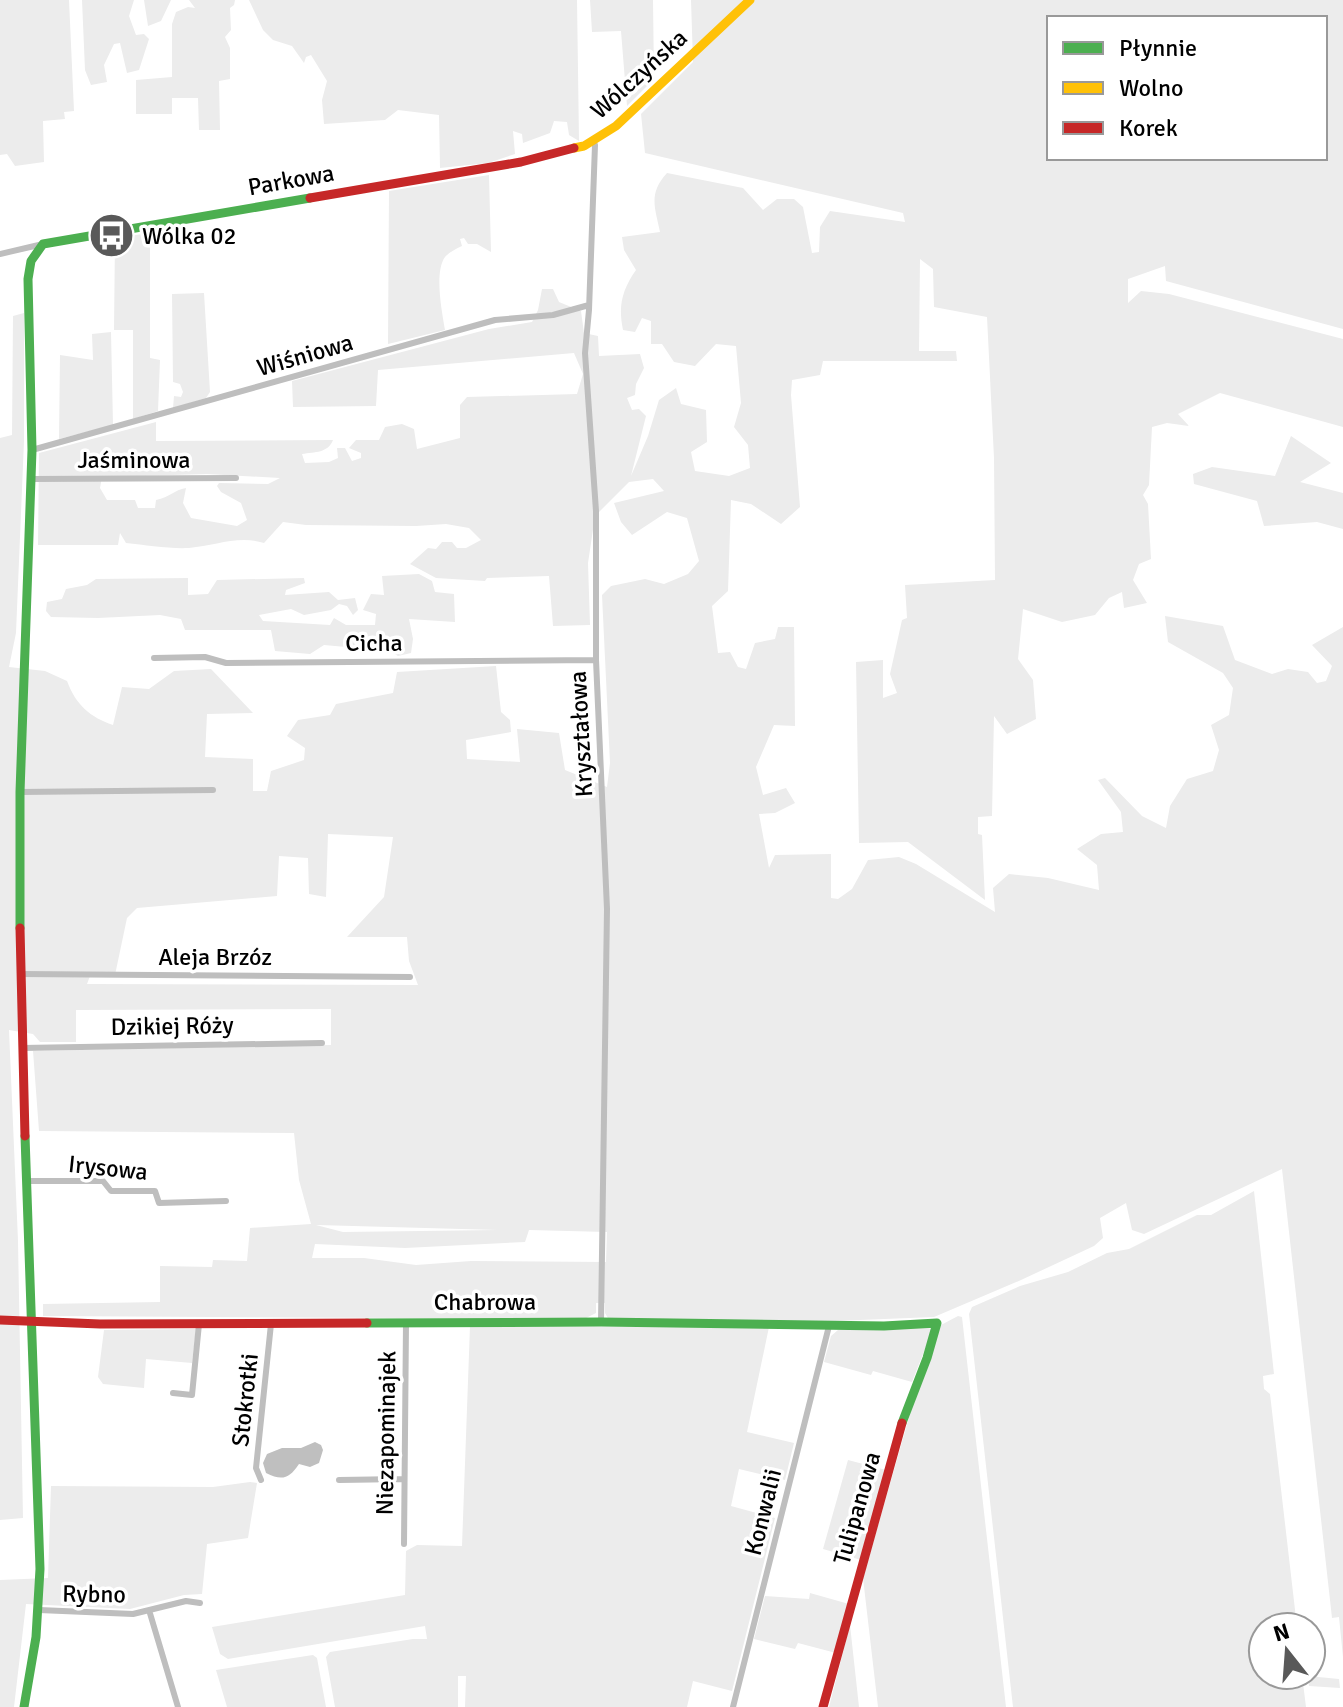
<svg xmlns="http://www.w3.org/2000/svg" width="1343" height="1707" viewBox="0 0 1343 1707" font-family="Signika,sans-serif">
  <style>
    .green { fill: #ececec; fill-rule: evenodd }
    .water { fill: #bfbfbf }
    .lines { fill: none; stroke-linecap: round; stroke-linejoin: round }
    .street { stroke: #bebebe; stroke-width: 6 }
    .fast { stroke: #4caf50; stroke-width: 9 }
    .slow { stroke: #ffc107; stroke-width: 9 }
    .jam { stroke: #c62828; stroke-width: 9 }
    .labels { text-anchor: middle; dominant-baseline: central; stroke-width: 7; stroke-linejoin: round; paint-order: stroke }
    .street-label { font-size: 24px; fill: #000; stroke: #fff }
    .poi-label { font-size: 24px; fill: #000; stroke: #fff; text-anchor: start }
  </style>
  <rect width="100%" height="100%" fill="#fff"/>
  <path class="green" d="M0,0h69l5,111 -10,1 1,7 -22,2 1,41 -29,4 -8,-12 -7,1z
    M82,0h52l-5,16 7,19 8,-1 5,5 -10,31 -12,3 -7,-30 -6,1 -10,21 3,17 -16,3 -6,-15z
    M144,0h27l-10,21 -13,5z
    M189,0h46l-1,5 -4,3 1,22 -6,7 5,11v31l-11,2 1,49h-21l-1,-32h-26v16h-36v-34l36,-3v-53l4,-12 12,-5 7,1z
    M249,0h328l2,141 -10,-6 -2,-13 -13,-1 -4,12 -27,10 -1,-9 -9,-3 2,23 -27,9 -48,5 -1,-53 -41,-5 -13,10 -61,4 -2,-24 5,-19 -16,-26 -5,2 -2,6 -12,-17 -19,-6 -10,-10z
    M590,0h63l1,79 -27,27 -6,-75 -29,1z
    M691,0h652v329l-177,-48 -1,-15 -37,13v24l13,-12 28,3 174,45v88l-123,-34 -42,21 11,12 -22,-3 -15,4 -3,58 -6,10 5,9 3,55 -12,5 -6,16 14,23 -23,5 -2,-16 -13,6 -14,17 -33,7 -39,-13 -5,50 15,21 3,39 -29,15 -13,-18 -2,100 -14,1v17l4,1 3,65 -77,-58 -49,1 -3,-181 27,-2v38l14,-5 -7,-19 12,-54 5,-2 -2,-33 90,-5 -1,-122 -7,-141 -53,-10 -1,-38 -13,-10 -1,92h37l1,10h-134l-3,14 -28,5 -1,15 9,112 -19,17 -30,-20 -20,-4 -3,91 -16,15 6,47 12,-1 8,15 8,2 9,-26 20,-4 3,-12h16l1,99 -21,-1 -18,42 7,28 23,-7 9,15 -20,10 -16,1 10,54 6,-13 56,-1v44l7,1 14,-10 16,-29 31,-3 17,7 79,48 -2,-24 16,-14 39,4 51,12 -2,-25 -20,-16 24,-15 22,-2 -2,-20 -23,-32 7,-2 37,38 24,12 4,-22 17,-27 26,-8 6,-21 -8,-25 18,-10 4,-27 -10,-15 -55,-31 -3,-26 58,10 12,34 37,14 16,-5 20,3 9,11 9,-2 6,-15 -20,-21 31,-18v1030l-4,-40 -7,1 -50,-449 -138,65 -12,-4 -6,-27 -26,15 3,20 -9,8 -73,34 -87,37 -99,4 -226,-1 -4,-7v-10h-9v10l-12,6 -541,-3v-12l117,-2v-36l52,1 1,-7 34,1 3,-33 61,-4 -12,-44 -5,-47 -255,-2 -6,-80 298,-6v-36l-255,1v32h-36l-7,-8 -24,-4 9,211 5,277 -23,2v-1082l12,-3 1,-119 11,-3v128l-8,192 -7,34 36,4 22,10c9,24 23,36 46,44l9,-38 27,2 25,-18 37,-2 42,44 -46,1 -2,43 48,2v32h14l4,-20 33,-11 1,-12 -18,-12 11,-16 32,-5 6,-11 57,-11 4,-21 99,-6 5,46 9,8 1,12 -45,8 1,19 53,3 -3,-33 42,4 6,37 42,17 3,-24 -8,-168 9,-9 34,-7 19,5 24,-10 11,-13 -12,-43 -20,-6 -35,23 -11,-13 -7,-19 50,-12 -11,-12 -24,3 -34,34 -7,47 2,62 -37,1 -4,-50 -62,2 -2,3 -49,-3 -26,-14 18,-16 8,1 6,-7h10l5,6h9l15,-8 -12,-12 -23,-4 -30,2 -110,-1 -23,-3 -19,21c-26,-8 -49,3 -75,5 -20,1 -43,-3 -63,-5l-6,-10 -2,12h-80l1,-92 117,-31v19l177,-1c-5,13 -18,12 -31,14l3,9 24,-1 9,-4 -1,-10h8l7,13 9,-3v-5l-12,-5 7,-8h23l6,-13 17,-3 12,5 3,20 43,-11v-33l7,-8 110,-3 6,-20 -9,-21 -196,17 -2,36 -83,1 -1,-26 197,-52 43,-7 6,-12 4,-21h11l6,13 22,9 3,22 14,3 1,20 41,-2 4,14 -8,16 -1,11 -8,3 5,12 7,-1 7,7 -15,60 17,-40 11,-36 17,-12 5,16 25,6 1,32 -16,10 4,19 34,5 21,-8 -2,-23 -14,-18 7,-24 -5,-57 -20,-2 -21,22 -21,-4 -12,-18h-11v-23l-9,-3 -7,14 -12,-2c-5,-24 -1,-40 13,-60l-12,-20 -2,-13 38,-5c-5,-25 -12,-38 7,-59l76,15 20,22 14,-11h17l9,8 9,46 7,-1 1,-25 10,-16 75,11 -2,-9 -258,-60 -4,-39 52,-52zM1049,18h276v140h-276zM207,474l73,4 -12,6 -49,-1 -2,3 4,6 20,11 6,17 -10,6 -46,-8 -8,-15 3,-15c-12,2 -16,9 -30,12l-1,8h-17l-3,-8h-28l-7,-12 2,-11zM328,834l65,3 -9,60 -37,40h60l2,24 9,24 -331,-1 3,-8 25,-1 12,-57 10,-10 140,-12 2,-40 29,2 1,36 17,3zM316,1225h1l181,5 -155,2zM529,1230l78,2 -1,30 -135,-1 -55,4 -52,-7h-52l3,-14 90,4 120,-6z
    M489,175l2,77 -14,-8h-9l-4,-6 -4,1 2,7c-6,3 -13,6 -17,11 -11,15 -3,55 0,73l-57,14 1,-153z
    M150,233v125l10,2 -2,51 -25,8v-89h-19l1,-92z
    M204,293l6,99 -4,6 -33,10 1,-12 7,1 2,-5 -3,-8 -7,-2 -1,-88z
    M111,332l2,93 -54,14 1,-84 33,5 -1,-26z
    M1291,436l40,27 -31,19 43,11v36l-26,-7 -53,4 -7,-25 -63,-17 -1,-10 19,-7 63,9z
    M419,574l13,7 3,11 19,2 1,28 -46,-3 4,20 -2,14 -13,3 -8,-5 -66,-6 -14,9 -35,-3 -4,-21h-86l-4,-11 -21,-4 -62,3 -47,-1 -5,-6 1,-9 15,-3 4,-10 21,-4 9,-6 92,-1v17l20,-1 9,-14 87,-2 1,5 -19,7 -1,5 44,-3 9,8 17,-2 3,12 -5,5 -6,-9 -8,-2 -8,6 -27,5 -13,-6 -32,6 4,6 67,4 4,-7 12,7h29l1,-11 -13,-4 8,-16 13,1 -2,-19z
    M1254,1191l20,183 -11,2 1,13 6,5 27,233h-34v48h39l4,32h-293l-44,-393 3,-7 48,-21 48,-14 39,-19 22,-4 68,-34h14z
    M958,1316l4,1 44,390h-128l-15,-129 53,-185 25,-68z
    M470,1326l299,1 -22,105 47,11 -9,37 -46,-11 -8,37 44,12 -43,173 -39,-10 -6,26h-222l1,-31h-8v31h-123l-9,-50 4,-5 83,-13h14l-2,-13 -197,33 -8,-5 -8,-27 193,-32 1,-44 11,-6 45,1z
    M927,1326l5,5 -20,51 -39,-11 -2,4 -47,-13 7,-26 7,-6z
    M196,1329l-4,34 -46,-4 -2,29 -41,-4 -5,-7 6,-47z
    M848,1460l38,10 -25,90 -38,-11z
    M250,1482l7,1 -9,55 -41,6 -5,50 -18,1 -54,14 -104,-5 -12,103h-14v-127l48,-2 3,-92 162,1z
    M810,1593l39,11 -13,49 -38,-10 -3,6 -41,-10 11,-43 44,3z
    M850,1625l9,82h-30z
    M313,1655l4,3 9,49h-99l-11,-37z
    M1308,1676l31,3 1,9 -31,-2z"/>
  <path class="water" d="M315,1442l6,3 2,5 -4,13 -9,4 -11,-3c-10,15 -17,17 -33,9l-3,-10 4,-9 15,-6h19z"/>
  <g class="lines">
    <path class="street" d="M595,145l-6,165 -4,43 11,158v149l11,249 -6,413
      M0,254l43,-10
      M32,450l463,-130 58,-5 36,-10
      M32,479l204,-1
      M154,658l51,-1 21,6 370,-3
      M20,792l193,-2
      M20,974l390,3
      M22,1048l300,-5
      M27,1181h76l8,10h44l4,12 67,-2
      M173,1393l19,2 7,-71
      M261,1480l-5,-12 15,-144
      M339,1480l64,-1
      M404,1544l2,-221
      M39,1610l94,4 53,-13 14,2
      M149,1610l29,97
      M733,1707l96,-381"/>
    <path class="fast" d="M20,928v-136l12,-342 -4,-171 3,-18 12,-17 267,-46
      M367,1323l234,-1 283,4 53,-3 -10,35 -25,65
      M24,1707l12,-70 4,-68 -15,-433"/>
    <path class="slow" d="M574,148l10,-2 32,-20 134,-126"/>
    <path class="jam" d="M310,198l211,-36 53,-14
      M20,928l5,208
      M0,1320l100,4 267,-1
      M823,1707l79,-284"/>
  </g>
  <defs>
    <symbol id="bus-disc" viewBox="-11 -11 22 22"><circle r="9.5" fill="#595959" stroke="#fff"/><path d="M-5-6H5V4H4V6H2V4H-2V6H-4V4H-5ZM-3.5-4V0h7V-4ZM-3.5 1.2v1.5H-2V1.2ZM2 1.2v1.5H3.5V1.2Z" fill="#fff"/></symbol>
  </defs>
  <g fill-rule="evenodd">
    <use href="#bus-disc" x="86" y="210" width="51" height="51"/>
  </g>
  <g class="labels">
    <g class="street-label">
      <text transform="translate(639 74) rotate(-42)">Wólczyńska</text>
      <text transform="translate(291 180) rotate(-10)">Parkowa</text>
      <text transform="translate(305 355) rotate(-16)">Wiśniowa</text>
      <text x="134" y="460">Jaśminowa</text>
      <text x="374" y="643">Cicha</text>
      <text transform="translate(581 734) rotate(-93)">Kryształowa</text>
      <text x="215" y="957">Aleja Brzóz</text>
      <text transform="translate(172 1026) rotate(-1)">Dzikiej Róży</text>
      <text transform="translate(108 1168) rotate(6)">Irysowa</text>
      <text x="485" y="1302">Chabrowa</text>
      <text transform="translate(245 1400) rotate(-84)">Stokrotki</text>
      <text transform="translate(386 1433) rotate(-89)">Niezapominajek</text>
      <text transform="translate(857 1508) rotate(-74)">Tulipanowa</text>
      <text transform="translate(763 1512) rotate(-76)">Konwalii</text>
      <text transform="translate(94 1594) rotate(1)">Rybno</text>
    </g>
    <g class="poi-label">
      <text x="142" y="236">Wólka 02</text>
    </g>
  </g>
  <rect x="1047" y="16" width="280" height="144" fill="#ffffff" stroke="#999999" stroke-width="2"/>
  <rect x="1063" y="42" width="40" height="12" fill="#4caf50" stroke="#999999" stroke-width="2"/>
  <text x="1119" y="56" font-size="24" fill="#000000">Płynnie</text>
  <rect x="1063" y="82" width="40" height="12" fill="#ffc107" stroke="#999999" stroke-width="2"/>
  <text x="1119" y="96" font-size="24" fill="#000000">Wolno</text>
  <rect x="1063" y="122" width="40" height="12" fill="#c62828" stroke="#999999" stroke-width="2"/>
  <text x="1119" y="136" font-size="24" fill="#000000">Korek</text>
  <g transform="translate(1287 1651) rotate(343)"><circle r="38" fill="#ffffff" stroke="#999999" stroke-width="2"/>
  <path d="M0-6L14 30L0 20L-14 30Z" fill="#595959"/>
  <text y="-12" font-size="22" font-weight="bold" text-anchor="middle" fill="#000000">N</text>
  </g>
</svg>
